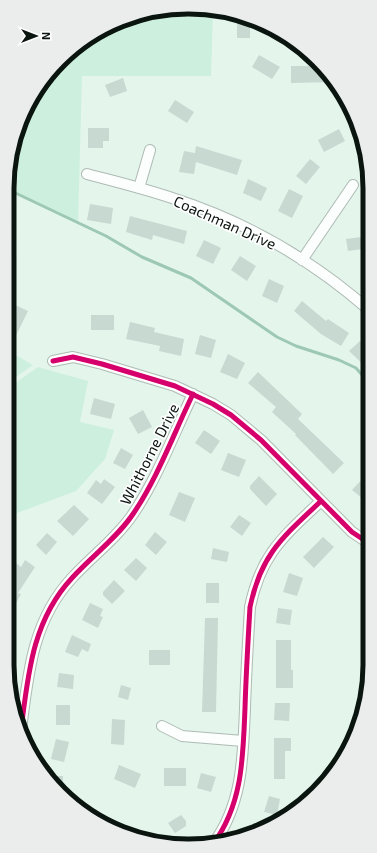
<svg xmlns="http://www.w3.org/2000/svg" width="377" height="853" viewBox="0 0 377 853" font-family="'Exo 2',sans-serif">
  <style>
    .green { fill: #cdf0de }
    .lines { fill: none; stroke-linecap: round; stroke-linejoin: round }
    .stream { stroke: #9dc8b3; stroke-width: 3 }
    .building { fill: #c7d9d0 }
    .minor-casing { stroke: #aebbb4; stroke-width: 12 }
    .minor { stroke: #fbfefc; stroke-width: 10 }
    .cycleway-casing { stroke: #fff; stroke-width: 8 }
    .cycleway { stroke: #d6006c; stroke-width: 5 }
    .labels { text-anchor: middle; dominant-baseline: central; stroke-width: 3.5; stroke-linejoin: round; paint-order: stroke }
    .street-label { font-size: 15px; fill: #0b1510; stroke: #fff }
    .rim { fill: none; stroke: #0b1510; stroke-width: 5 }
  </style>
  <rect width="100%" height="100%" fill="#e4f5ec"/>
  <path class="green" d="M188,7l25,5 -2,64h-129l-4,147 -71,-34 14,-70 39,-59 59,-39z
    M7,350l26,15 -26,18z
    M38,367l50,14 -8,41 34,8 -9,29 -29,32 -59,22 -10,36v-160z"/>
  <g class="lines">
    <path class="stream" d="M7,189l99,47 36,21 49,21 86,59 19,9 43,14 17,8 13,15"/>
  </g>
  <path class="building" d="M237,20h13v18h-13z
    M259,55l21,12 -8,12 -20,-12z
    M291,66h30l14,16 -44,1z
    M123,78l4,13 -17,6 -5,-12z
    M175,100l19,12 -7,11 -19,-12z
    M88,128h21v13h-6v7h-15z
    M339,129l6,12 -21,11 -6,-12z
    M196,146l46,14 -5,15 -41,-13 -2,12 -15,-2 5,-21 11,2z
    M310,159l10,8 -14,17 -10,-8z
    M248,179l19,9 -6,13 -18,-8z
    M289,189l14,7 -11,22 -14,-7z
    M90,204l23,4 -2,16 -24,-4z
    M130,216l57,15 -3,13 -31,-9 -1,5 -26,-8z
    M361,237l2,12 -15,2 -2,-12z
    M204,240l17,8 -8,16 -17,-8z
    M240,256l16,10 -9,15 -16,-11z
    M269,279l15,7 -7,17 -15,-7z
    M302,301l24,20 2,-2 21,14 -8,13 -20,-12 -27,-23z
    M11,303l17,8 -21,43v-43z
    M91,315h23v15h-23z
    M130,322l25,6 -1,4 30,7 -3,17 -22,-5 1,-5 -34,-7z
    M200,335l16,5 -5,18 -16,-4z
    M360,341l9,8v21l-20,-19z
    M228,354l17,9 -8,16 -17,-7z
    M258,372l44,42 -4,5 46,44 -11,11 -38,-39 1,-1 -24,-22 4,-5 -28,-24z
    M94,398l21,6 -4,15 -21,-5z
    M143,410l9,17 -14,7 -9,-16z
    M204,430l16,11 -9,13 -16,-11z
    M121,448l12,7 -8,14 -12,-6z
    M228,453l18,7 -7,17 -18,-7z
    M259,476l18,18 -11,12 -16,-17v-3z
    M365,476l4,4v13l-6,6 -11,-9z
    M104,479l11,8 -13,17 -15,-11 9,-13 5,4z
    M179,492l16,6 -10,24 -16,-7z
    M74,505l15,14 -16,17 -16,-15z
    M239,515l12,8 -9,13 -12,-9z
    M155,532l12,10 -11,13 -11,-10z
    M47,533l10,9 -11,13 -10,-10z
    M323,537l11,10 -20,21 -11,-11z
    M213,548l16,4 -2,10 -16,-3z
    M136,558l11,10 -11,13 -12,-11z
    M25,560l10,7 -17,26 3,1 -14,27v-29l7,-18 -4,-3 6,-8 5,4z
    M289,573l14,5 -6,18 -14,-4z
    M114,580l11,11 -13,13 -9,-9v-3z
    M206,583h13v20h-13z
    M90,603l13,6 -3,7 3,1 -5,11 -16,-8z
    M278,608l14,2 -2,15 -14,-2z
    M205,618h13l-2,94h-14z
    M72,635l19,9 -3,8 -6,-3 -4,8 -13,-5z
    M276,640h15v30h2v18h-17z
    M149,650h21v15h-21z
    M59,673l15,2 -1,14 -16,-2z
    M121,685l10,3 -3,12 -10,-3z
    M275,703h15l-1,18 -15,-1z
    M56,705h14v20h-14z
    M112,719l13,1 -1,25 -13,-1z
    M274,738h17v13h-6v28h-11z
    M56,739l13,3 -5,20 -13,-3z
    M119,765l22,9 -6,14 -21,-9z
    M164,768h22v18h-22z
    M201,773l15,4 -5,15 -14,-4z
    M50,776h13v17l-11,-9z
    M269,796l11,3 -3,16 -13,-3z
    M181,815l5,6v5l-11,7 -7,-10z"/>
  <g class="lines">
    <defs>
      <path id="minor" d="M87,174c30,8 59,15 88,25 71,23 138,62 194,111
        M139,188l11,-38
        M302,260l51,-75
        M53,361l20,-4 29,7 73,22 38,18 18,11 30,25 91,92 18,12
        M162,726l20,10 61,5
        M21,730c7,-55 11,-109 51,-152 20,-22 45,-40 61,-64 24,-35 41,-81 60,-120
        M213,844c30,-40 30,-88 32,-136 1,-34 3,-67 5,-101 11,-53 33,-70 71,-106"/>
    </defs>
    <use href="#minor" class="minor-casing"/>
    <use href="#minor" class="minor"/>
    <defs>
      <path id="cycleway" d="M53,361l20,-4 29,7 73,22 38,18 18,11 30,25 91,92 18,12
        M21,730c7,-55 11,-109 51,-152 20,-22 45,-40 61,-64 24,-35 41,-81 60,-120
        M213,844c30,-40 30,-88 32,-136 1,-34 3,-67 5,-101 11,-53 33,-70 71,-106"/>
    </defs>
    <use href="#cycleway" class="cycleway-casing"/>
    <use href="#cycleway" class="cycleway"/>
  </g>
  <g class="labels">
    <g class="street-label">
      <text transform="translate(225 222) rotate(24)">Coachman Drive</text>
      <text transform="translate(149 454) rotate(-63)">Whithorne Drive</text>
    </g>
  </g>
  <path d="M0 0H377V853H0ZM188 14H189A174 174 0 0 1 363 188V665A174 174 0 0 1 189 839H188A174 174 0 0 1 14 665V188A174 174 0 0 1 188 14Z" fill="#ebecec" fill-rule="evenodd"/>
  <path class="rim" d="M188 14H189A174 174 0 0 1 363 188V665A174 174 0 0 1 189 839H188A174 174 0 0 1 14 665V188A174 174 0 0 1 188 14Z"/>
  <g transform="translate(36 36) rotate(90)" stroke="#ffffff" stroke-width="3" paint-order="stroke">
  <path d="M0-3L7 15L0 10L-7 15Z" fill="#0b1510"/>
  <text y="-6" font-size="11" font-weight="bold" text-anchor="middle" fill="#0b1510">N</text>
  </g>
</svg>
